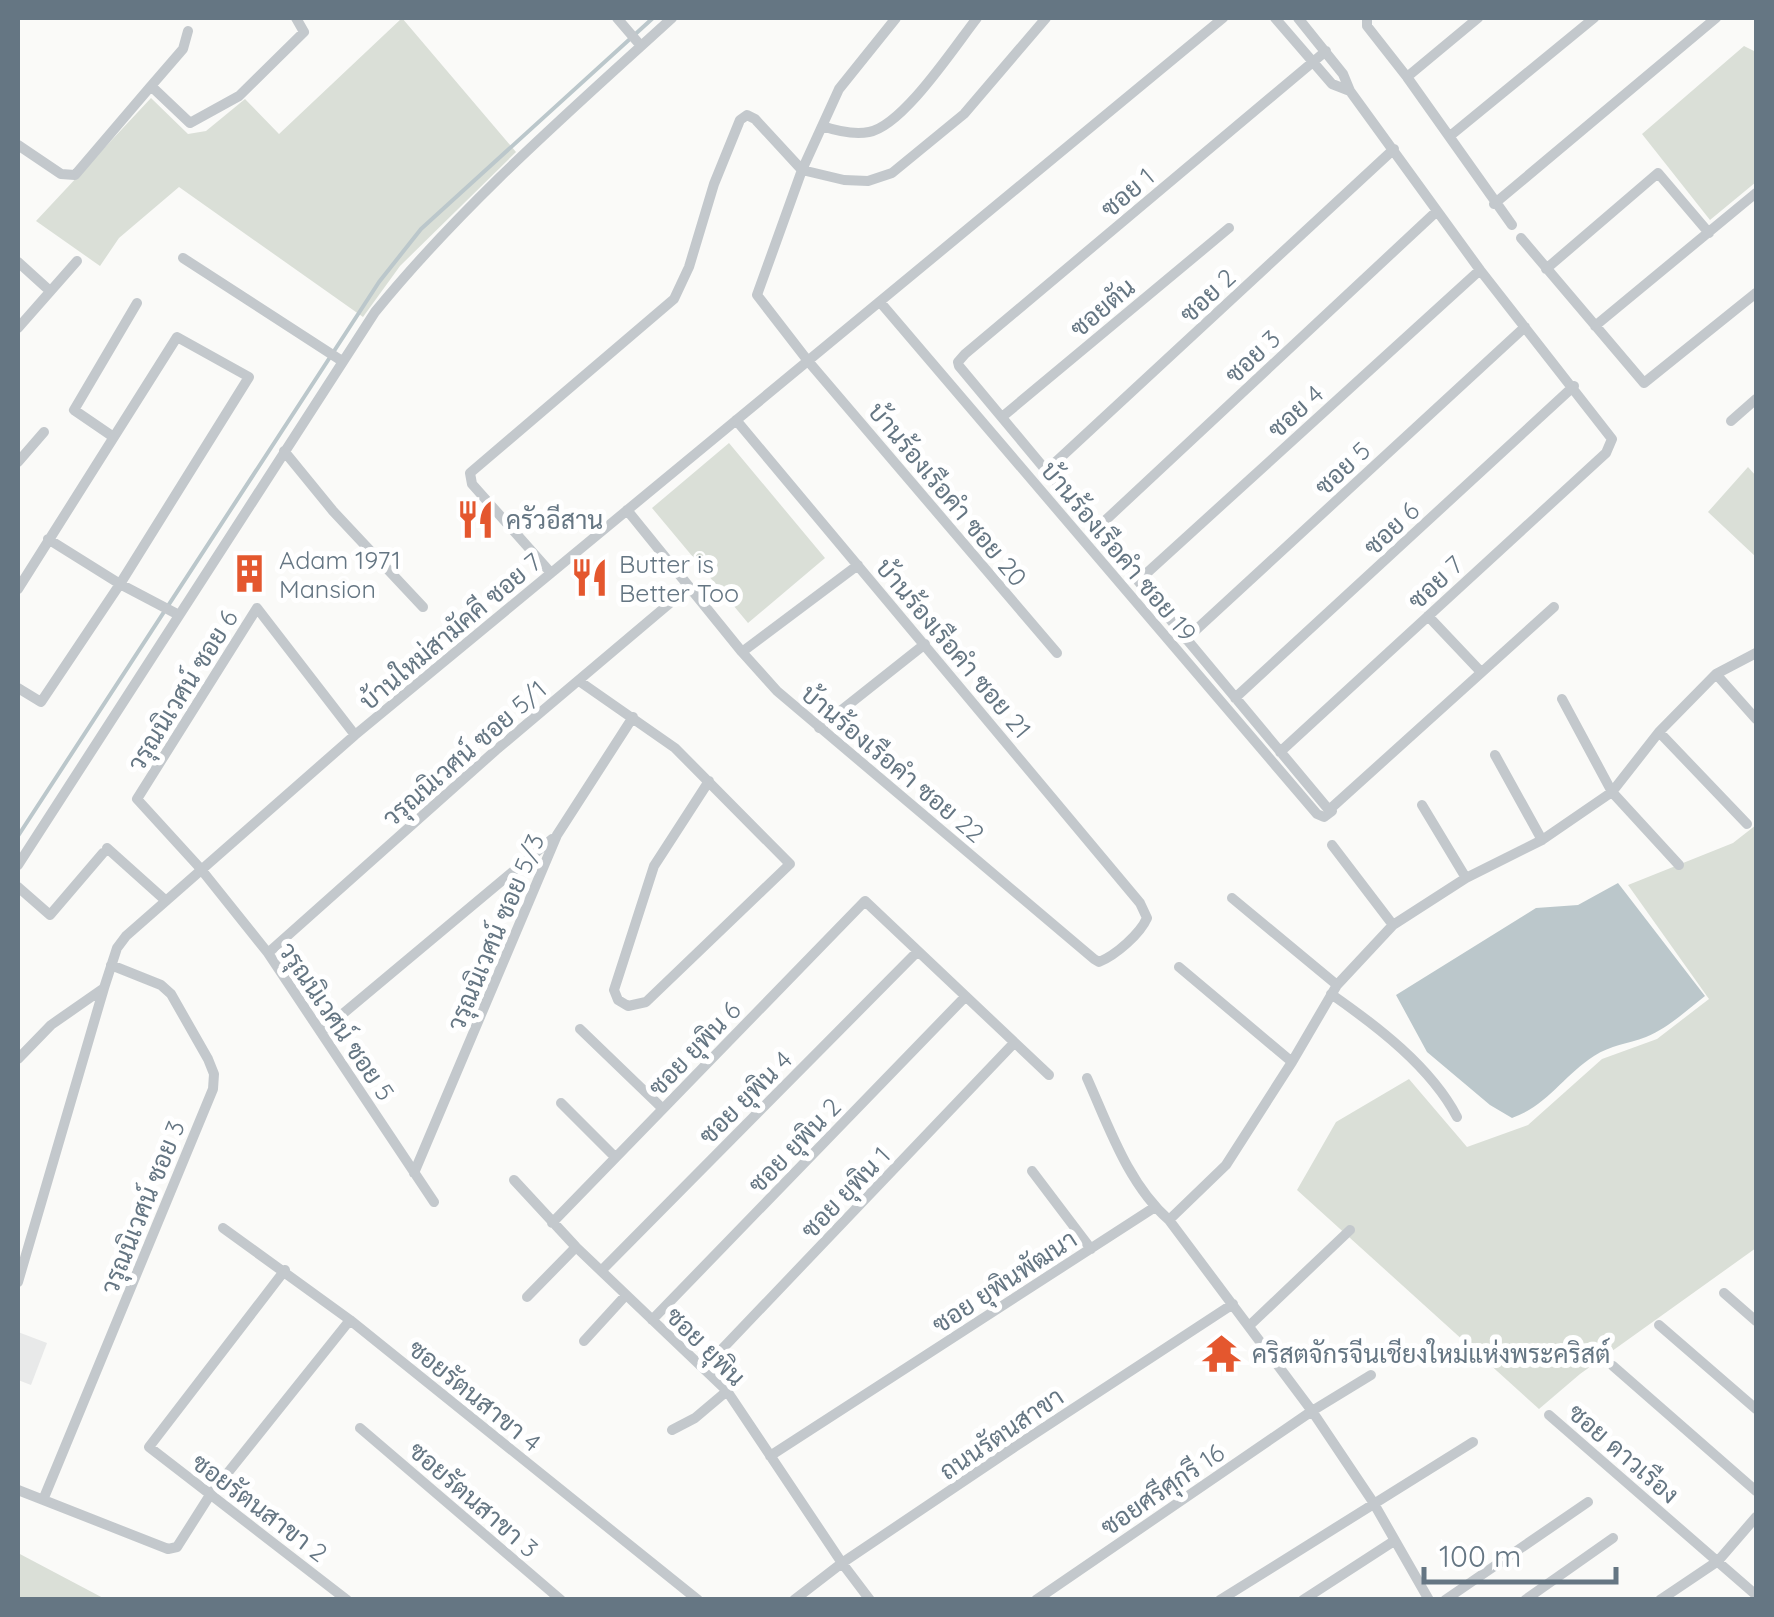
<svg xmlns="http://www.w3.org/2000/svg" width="1774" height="1617" viewBox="0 0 1774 1617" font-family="Quicksand,Sarabun,sans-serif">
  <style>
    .built { fill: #e8e9e9 }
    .green { fill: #dadfd7 }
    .water { fill: #bbc7cb }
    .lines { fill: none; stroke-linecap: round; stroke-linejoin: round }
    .stream { stroke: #bbc7cb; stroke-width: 4 }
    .minor { stroke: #c3c8cc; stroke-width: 10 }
    .labels { text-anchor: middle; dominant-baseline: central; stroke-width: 10; stroke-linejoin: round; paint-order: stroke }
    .street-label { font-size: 25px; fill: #657683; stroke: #fff }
    .poi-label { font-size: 25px; fill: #657683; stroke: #fff; text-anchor: start }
  </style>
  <rect width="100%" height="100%" fill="#fafaf8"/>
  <path class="built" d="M18,1332l29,11 -16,42 -13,-5z"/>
  <path class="green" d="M402,18l114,134 -116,114 -37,51 -184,-130 -60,51 -19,28 -64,-45 115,-123 37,36 18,-3 39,-32 34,35z
    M1744,46l12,6v130l-46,38 -68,-86z
    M729,443l96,115 -77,65 -96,-115z
    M1748,467l8,9v81l-48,-45z
    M1756,825v423l-176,126 -41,35 -242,-219 39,-68 73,-43 58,68 61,-22 74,-66 55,-20 52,-40 -81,-114 105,-42z
    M18,1553l87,46h-87z"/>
  <path class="water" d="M1618,883l87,113c-19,15 -37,32 -59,41 -19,7 -35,8 -52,19 -30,19 -47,50 -82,62l-22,-13 -63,-53 -31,-57 140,-87 42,-3z"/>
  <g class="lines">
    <path class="stream" d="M18,836l361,-554 42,-53 232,-211"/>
    <path class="minor" d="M617,18l24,28
      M896,18l-57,71 -37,81 -45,125 51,66 249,292
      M1275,18l57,66 18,7
      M1367,18v8l40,51 105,148
      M1326,51l-361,303 -7,8 1,4 370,444 225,-203
      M1407,77l71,-59
      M151,86l32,-37 5,-18
      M822,126c15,5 31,9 47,6 34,-6 86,-86 108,-114
      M1450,136l144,-118
      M18,145l43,29 14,1 76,-89 39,37 49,-27 65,-64 -8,-14
      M1494,204l222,-186
      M1521,238l123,145 112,-90
      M183,258l159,103
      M18,262l32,29
      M1546,269l112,-96 51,60
      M880,302l437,512 7,3 8,-6
      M1595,326l161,-133
      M18,328l59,-67
      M1002,417l227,-189
      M1731,421l25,-22
      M112,436l-38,-26 63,-107
      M284,451l49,60 90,96
      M18,462l26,-30
      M1046,471l348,-322
      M627,510l115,142 35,39 317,268 5,3c17,-7 41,-28 48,-44l-7,-15 -404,-483
      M1095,530l342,-319
      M48,539l72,45 57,30
      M551,573l-79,-89 -2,-11 204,-174 15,-32 25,-83 26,-64 7,-5 8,4 47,51 42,10 24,1 24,-8 72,-59 82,-96
      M1138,581l342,-311
      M18,589l159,-252 72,40 -129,207 -79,118 -23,-14
      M1428,616l53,56
      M1186,639l339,-312
      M742,652l116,-87
      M1716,674l40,45
      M579,681l96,67 115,116 -144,138 -18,4 -10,-6 -4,-10 40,-124 55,-85
      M1235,698l339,-312
      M1562,699l50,93 67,73
      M819,728l106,-84
      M1659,732l88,92
      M355,735l-98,-127 -120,191 63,69 68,85 166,249
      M1280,752l326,-299 6,-14 -132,-169 -130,-179 -7,-17 -45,-56
      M1495,755l47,85
      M1422,805l44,73
      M1332,845l61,80
      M107,848l58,52
      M18,865l357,-553c89,-109 194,-200 297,-294
      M18,887l32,28 53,-62
      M1232,898l105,87
      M268,953l228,-203 193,-163
      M1179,967l113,95
      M1331,994c46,32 100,73 126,123
      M580,1029l82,79
      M321,1032l231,-193
      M18,1059l33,-34 53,-37
      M1087,1078c22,49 41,106 82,142l143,191 61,91 56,98
      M561,1103l53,53
      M1032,1171l59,78
      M414,1173l143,-338 76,-118
      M514,1180l62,67 151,144 115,172 28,37
      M1169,1220l57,-55 66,-103 45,-77 56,-60 73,-47 76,-38 70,-48 47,-60 57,-58 40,-21
      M552,1223l313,-322 184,174
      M223,1228l127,92 348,280
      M285,1270l-136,177 198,153
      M601,1271l316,-319
      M18,1282l86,-294 13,-40 9,-12 229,-201 868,-717
      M1724,1293l32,28
      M527,1297l49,-50
      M652,1320l313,-323
      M1659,1325l97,84
      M1249,1326l101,-96
      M584,1341l42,-46
      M1613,1366l143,125
      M704,1368l310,-325
      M1549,1415l207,180
      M360,1428l201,172
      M672,1430l23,-12 32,-27
      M770,1456l385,-249
      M18,1490l150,59 9,-2 33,-52 140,-175
      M43,1500l170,-411 1,-15 -6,-15 -37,-65 -10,-9 -50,-20
      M794,1600l48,-37 171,-115 220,-144
      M1036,1600l276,-189 59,-36
      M1220,1600l253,-158
      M1303,1600l91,-59
      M1445,1600l143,-98
      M1525,1600l88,-62
      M1660,1600l58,-39 38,-44"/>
  </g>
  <defs>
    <symbol id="restaurant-bare" viewBox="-9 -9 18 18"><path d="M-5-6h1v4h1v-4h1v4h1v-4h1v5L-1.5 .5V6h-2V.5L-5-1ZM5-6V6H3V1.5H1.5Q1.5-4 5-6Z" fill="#e4572e" stroke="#fff" stroke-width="2.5" paint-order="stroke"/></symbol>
    <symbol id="building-bare" viewBox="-9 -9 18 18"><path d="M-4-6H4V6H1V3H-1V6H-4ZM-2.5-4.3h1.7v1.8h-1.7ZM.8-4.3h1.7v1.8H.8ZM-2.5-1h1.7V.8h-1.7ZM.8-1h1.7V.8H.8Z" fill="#e4572e" stroke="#fff" stroke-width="2.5" paint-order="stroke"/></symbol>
    <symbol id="temple-bare" viewBox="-9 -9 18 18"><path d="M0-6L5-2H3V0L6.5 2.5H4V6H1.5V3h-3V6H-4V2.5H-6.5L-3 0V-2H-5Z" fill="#e4572e" stroke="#fff" stroke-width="2.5" paint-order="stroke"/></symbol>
  </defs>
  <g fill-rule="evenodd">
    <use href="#restaurant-bare" x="448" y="492" width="55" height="55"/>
    <use href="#building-bare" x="222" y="546" width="55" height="55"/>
    <use href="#restaurant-bare" x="562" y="550" width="55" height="55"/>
    <use href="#temple-bare" x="1194" y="1326" width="55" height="55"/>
  </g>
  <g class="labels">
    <g class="street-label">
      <text transform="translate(1127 192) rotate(-40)">ซอย 1</text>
      <text transform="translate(1207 295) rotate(-43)">ซอย 2</text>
      <text transform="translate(1102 307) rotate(-40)">ซอยตัน</text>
      <text transform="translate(1252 356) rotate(-43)">ซอย 3</text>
      <text transform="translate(1295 411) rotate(-42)">ซอย 4</text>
      <text transform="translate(1342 468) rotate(-43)">ซอย 5</text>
      <text transform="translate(948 494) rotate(50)">บ้านร้องเรือคำ ซอย 20</text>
      <text transform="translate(1391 528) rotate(-43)">ซอย 6</text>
      <text transform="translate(1119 551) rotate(50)">บ้านร้องเรือคำ ซอย 19</text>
      <text transform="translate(1435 582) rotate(-43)">ซอย 7</text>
      <text transform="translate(450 631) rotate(-40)">บ้านใหม่สามัคคี ซอย 7</text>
      <text transform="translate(954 648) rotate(50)">บ้านร้องเรือคำ ซอย 21</text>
      <text transform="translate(182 690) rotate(-58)">วรุณนิเวศน์ ซอย 6</text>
      <text transform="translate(464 753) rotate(-41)">วรุณนิเวศน์ ซอย 5/1</text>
      <text transform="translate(893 763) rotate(40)">บ้านร้องเรือคำ ซอย 22</text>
      <text transform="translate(495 932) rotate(-67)">วรุณนิเวศน์ ซอย 5/3</text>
      <text transform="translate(337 1021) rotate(56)">วรุณนิเวศน์ ซอย 5</text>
      <text transform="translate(694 1048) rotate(-46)">ซอย ยุพิน 6</text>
      <text transform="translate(745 1097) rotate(-45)">ซอย ยุพิน 4</text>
      <text transform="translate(794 1145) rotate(-46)">ซอย ยุพิน 2</text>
      <text transform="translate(845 1192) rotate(-46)">ซอย ยุพิน 1</text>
      <text transform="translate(142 1207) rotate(-68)">วรุณนิเวศน์ ซอย 3</text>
      <text transform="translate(1004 1281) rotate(-33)">ซอย ยุพินพัฒนา</text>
      <text transform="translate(706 1346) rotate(45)">ซอย ยุพิน</text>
      <text transform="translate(475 1395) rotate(39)">ซอยรัตนสาขา 4</text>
      <text transform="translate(1001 1433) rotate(-34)">ถนนรัตนสาขา</text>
      <text transform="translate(1624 1453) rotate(41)">ซอย ดาวเรือง</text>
      <text transform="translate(1162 1489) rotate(-34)">ซอยศรีศุกรี 16</text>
      <text transform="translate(474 1499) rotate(41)">ซอยรัตนสาขา 3</text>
      <text transform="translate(260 1507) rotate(37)">ซอยรัตนสาขา 2</text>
    </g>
    <g class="poi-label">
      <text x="506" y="519">ครัวอีสาน</text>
      <text x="279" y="559">Adam 1971<tspan x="279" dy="29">Mansion</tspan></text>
      <text x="619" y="563">Butter is<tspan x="619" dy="29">Better Too</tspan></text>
      <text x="1252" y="1353">คริสตจักรจีนเชียงใหม่แห่งพระคริสต์</text>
    </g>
  </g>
  <rect width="1774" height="1617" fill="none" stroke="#657683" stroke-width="40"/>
  <path d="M1424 1567v15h192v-15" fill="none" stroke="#657683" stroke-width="5"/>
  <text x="1439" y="1567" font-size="30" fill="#657683" stroke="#ffffff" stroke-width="8" paint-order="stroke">100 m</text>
</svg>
